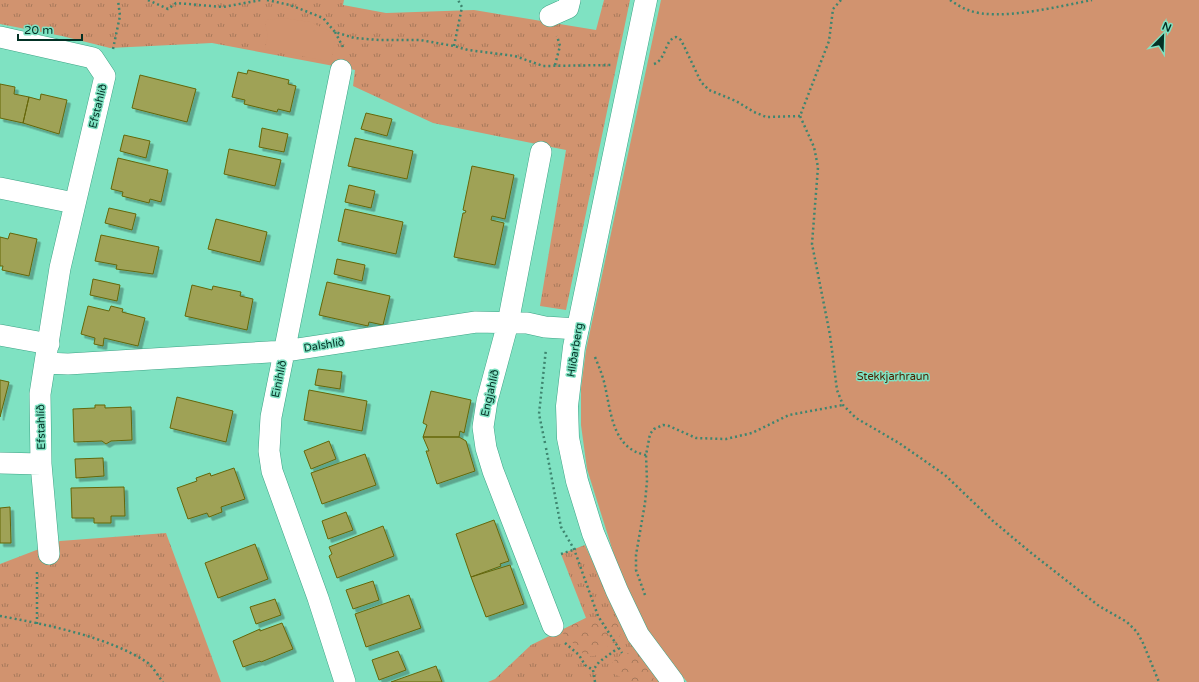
<svg xmlns="http://www.w3.org/2000/svg" width="1199" height="682" viewBox="0 0 1199 682" font-family="'Varela Round',sans-serif">
  <style>
    .grass { fill: url(#grass-tufts) }
    .forest { fill: url(#forest-crowns) }
    .park { fill: #d1936f }
    .building { fill: #9fa257; stroke: #656608; filter: url(#shadow) }
    .lines { fill: none; stroke-linecap: round; stroke-linejoin: round }
    .minor-casing { stroke: #3da385; stroke-width: 22 }
    .tertiary-casing { stroke: #3da385; stroke-width: 23 }
    .path { stroke: #3e856f; stroke-width: 2.5; stroke-dasharray: 2 3; stroke-linecap: butt }
    .minor { stroke: #fff; stroke-width: 21 }
    .tertiary { stroke: #fff; stroke-width: 22 }
    .labels { text-anchor: middle; dominant-baseline: central; stroke-width: 3; stroke-linejoin: round; paint-order: stroke }
    .street-label { font-size: 11px; fill: #033125; stroke: #7fe2c2 }
    .park-label { font-size: 11px; fill: #4d2102; stroke: #7fe2c2 }
  </style>
  <defs>
    <pattern id="grass-tufts" width="24" height="20" patternUnits="userSpaceOnUse"><rect width="24" height="20" fill="#d1936f"/><path d="M3 7l-1-3M5 7V3M7 7l1-3M15 17l-1-3M17 17v-4M19 17l1-3" fill="none" stroke="#a7795b"/></pattern>
    <pattern id="forest-crowns" width="20" height="18" patternUnits="userSpaceOnUse"><rect width="20" height="18" fill="#d1936f"/><path d="M2 6a3 3 0 1 1 6 0M12 15a3 3 0 1 1 6 0" fill="none" stroke="#a7795b"/></pattern>
    <filter id="shadow"><feDropShadow dx="3.5" dy="3.5" stdDeviation="0" flood-color="#0004"/></filter>
  </defs>
  <rect width="100%" height="100%" fill="#7fe2c2"/>
  <path class="grass" d="M0,0h344l-1,5 43,8 88,-3 122,20 8,-30h26l-64,310 -26,-4 26,-156 -133,-27 -80,-37 2,-16 -143,-27 -102,5 -48,-12 -62,-12z
    M166,533l55,149h-221v-118l60,-23z
    M585,545l26,57 52,80h-175l7,-3 36,-34 55,-27 -25,-64z"/>
  <path class="forest" d="M611,615l5,2 2,9 4,4 -5,13h-6l-6,7h-5l-2,5c-18,4 -13,-3 -23,-11 -2,-2 -7,-3 -9,-4l-4,-10 24,-12 18,7z
    M634,651l22,31h-32l-2,-4 -13,-7c4,-14 12,-16 25,-20z"/>
  <path class="park" d="M661,0h538v682h-512l-44,-56 -21,-46 -35,-111 -6,-44v-37l5,-38z
    M282,18l28,4 26,12 -5,28 -66,-13 3,-14 -3,-12 2,-3z"/>
  <path class="building" d="M248,70l41,10 -1,4 8,2 -6,26 -12,-3 -1,3 -33,-8 1,-4 -13,-3 6,-25 9,2z
    M140,75l56,14 -9,33 -55,-14z
    M0,84l15,3 -1,7 15,3 -6,26 -23,-5z
    M41,94l26,6 -8,34 -36,-11 6,-26 11,3z
    M366,113l26,6 -5,17 -26,-7z
    M262,128l26,6 -4,18 -25,-5z
    M124,135l26,6 -4,17 -26,-7z
    M355,138l58,13 -6,28 -59,-13z
    M229,149l52,11 -6,26 -51,-12z
    M118,158l50,12 -7,32 -11,-3 -1,4 -27,-7 1,-4 -12,-3z
    M472,166l42,9 -9,44 -13,-3 -1,4 13,3 -9,42 -41,-8 9,-44h2l1,-2 -3,-1z
    M349,185l26,6 -4,17 -26,-6z
    M109,208l27,6 -4,16 -27,-7z
    M345,209l58,13 -7,32 -58,-13z
    M216,219l51,13 -7,30 -52,-13z
    M10,233l27,6 -8,37 -27,-6 1,-4h-3v-29l8,2z
    M101,235l58,12 -6,27 -37,-5 1,-4 -22,-4z
    M337,259l28,6 -3,16 -28,-7z
    M93,279l27,6 -3,16 -27,-6z
    M327,282l63,14 -7,29 -14,-3 -1,4 -49,-11z
    M192,285l20,5 1,-4 28,6 -1,4 13,3 -6,31 -62,-14z
    M88,306l21,5 2,-5 12,3 -1,3 23,6 -7,28 -34,-8 -1,8 -9,-2 1,-6 -14,-4z
    M318,369l24,3 -2,17 -25,-4z
    M0,380l9,2 -9,35z
    M309,390l58,11 -5,30 -58,-11z
    M431,391l40,9 -7,33 -4,-2 -1,6h-36l4,-12 -4,-2z
    M177,397l56,14 -7,31 -56,-14z
    M95,405h10v3l26,-1 1,33 -21,1 -5,3 -4,-3 -28,1 -1,-33 22,-1z
    M423,437h36l7,4 9,30 -38,13 -11,-33h3z
    M329,441l7,18 -25,10 -7,-18z
    M365,454l11,31 -54,19 -11,-31z
    M103,458l1,18 -28,2 -1,-19z
    M234,468l11,31 -24,8 1,5 -13,5 -2,-4 -19,6 -11,-31 20,-7 -1,-3 14,-5 1,3z
    M124,487l1,29h-14v7h-17v-5h-22l-1,-30z
    M10,507l1,36h-11v-35z
    M346,512l7,18 -25,9 -6,-18z
    M494,520l15,41 -9,3 1,2 -30,11 -15,-43z
    M383,526l11,30 -57,22 -8,-22 3,-2 -3,-7z
    M255,544l13,35 -50,19 -13,-35z
    M510,565l14,39 -38,13 -15,-40z
    M373,581l6,19 -26,9 -7,-19z
    M409,595l12,33 -55,19 -11,-33z
    M275,599l6,16 -25,9 -6,-17z
    M282,623l11,26 -32,13 -1,-1 -17,6 -10,-26 27,-12v2z
    M398,651l8,19 -27,10 -7,-20z
    M436,666l6,16h-51z"/>
  <g class="lines">
    <defs>
      <path id="minor" d="M550,16l18,-8 2,-8
        M0,37l93,21 12,18 -45,192 -20,126 1,70 8,90
        M341,70l-70,347 -2,34 3,20 46,127 27,84
        M541,152l-33,171 -21,78 -4,26 3,21 7,23 60,155
        M0,188l74,15
        M0,335l49,9
        M46,363l22,1 217,-13 191,-29 51,1 18,4 33,2
        M0,463l41,1"/>
      <path id="tertiary" d="M646,0l-72,347 -7,59 1,32 9,43 16,52 24,58 21,44 35,47"/>
    </defs>
    <use href="#minor" class="minor-casing"/>
    <use href="#tertiary" class="tertiary-casing"/>
    <path class="path" d="M148,0l20,9 8,-6 47,4 38,-7
      M267,0l23,5 33,13 12,14 19,6 25,2h41l34,6 14,4 47,6 28,10 69,-1
      M841,0l-8,9 -4,32 -29,75 14,31 4,20 -6,77 18,91 7,55 6,15 13,13 43,25 46,32 48,46 37,31 69,54 28,16 10,10 6,11 16,39
      M950,0c6,4 12,8 18,10 30,12 92,-4 124,-10
      M335,32l9,17
      M454,46l8,-39 -4,-7
      M113,49l7,-33 -2,-16
      M654,64c13,-5 10,-24 22,-27l5,3 3,6 17,36 8,8 27,11 18,11 12,5 34,-1
      M555,65l5,-19 -3,-10
      M595,357c4,10 8,19 10,29 6,27 8,63 41,69
      M545,443l-6,-29 7,-65
      M546,448l15,79 13,22 24,67 24,37
      M561,554l15,-5
      M645,595l-9,-25v-15l9,-52 2,-22 -1,-26 4,-21 4,-5 9,-4 6,1 27,12 30,1 26,-6 37,-18 54,-10
      M0,616c44,8 110,21 148,47 6,5 10,13 15,19
      M37,624v-52
      M565,643l14,12 6,10 8,5
      M595,682l-2,-12 6,-8 19,-14"/>
    <use href="#minor" class="minor"/>
    <use href="#tertiary" class="tertiary"/>
  </g>
  <g class="labels">
    <g class="street-label">
      <text transform="translate(98 106) rotate(-76)">Efstahlíð</text>
      <text transform="translate(324 345) rotate(-9)">Dalshlíð</text>
      <text transform="translate(575 350) rotate(-81)">Hlíðarberg</text>
      <text transform="translate(279 379) rotate(-78)">Einihlíð</text>
      <text transform="translate(490 393) rotate(-77)">Engjahlíð</text>
      <text transform="translate(41 427) rotate(-91)">Efstahlíð</text>
    </g>
    <g class="park-label">
      <text x="893" y="376">Stekkjarhraun</text>
    </g>
  </g>
  <g transform="translate(1163 36) rotate(23)" stroke="#7fe2c2" stroke-width="3" paint-order="stroke">
  <path d="M0-3L7 15L0 10L-7 15Z" fill="#033125"/>
  <text y="-6" font-size="11" font-weight="bold" text-anchor="middle" fill="#033125">N</text>
  </g>
  <path d="M18 34v6h64v-6" fill="none" stroke="#033125" stroke-width="2"/>
  <text x="24" y="34" font-size="12" fill="#033125" stroke="#7fe2c2" stroke-width="3" paint-order="stroke">20 m</text>
</svg>
